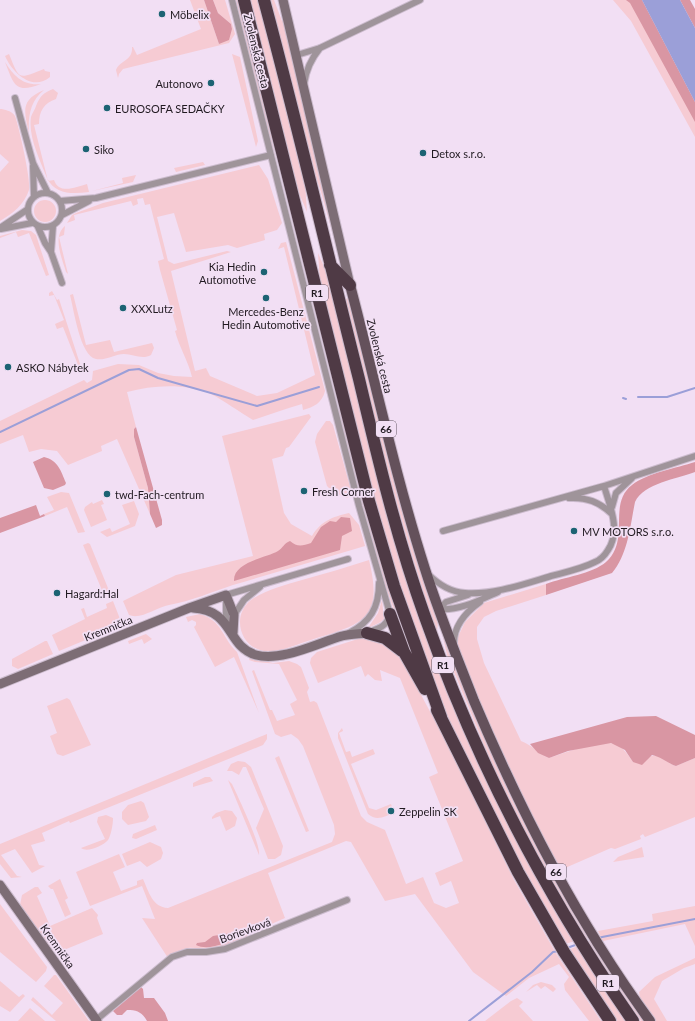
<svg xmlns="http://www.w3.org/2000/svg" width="695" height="1021" viewBox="0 0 695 1021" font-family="Lato,sans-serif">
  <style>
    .green { fill: #f6cbd3 }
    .forest { fill: #d996a3 }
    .water { fill: #9b9fd8 }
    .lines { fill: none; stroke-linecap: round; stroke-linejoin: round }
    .stream { stroke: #9b9fd8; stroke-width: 2 }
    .street-casing { stroke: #ccbcce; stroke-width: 8 }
    .secondary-casing { stroke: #ccbcce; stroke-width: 11 }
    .primary-casing { stroke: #ccbcce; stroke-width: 12 }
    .highway-casing { stroke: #ccbcce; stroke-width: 14 }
    .street { stroke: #9f949a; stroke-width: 6 }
    .secondary { stroke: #7d6d75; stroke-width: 9 }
    .primary { stroke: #64515b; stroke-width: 10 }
    .highway { stroke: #4f3a45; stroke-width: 12 }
    .poi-dot { fill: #1c6373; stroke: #f2dff4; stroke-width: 1.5 }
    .labels { text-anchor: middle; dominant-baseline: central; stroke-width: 3.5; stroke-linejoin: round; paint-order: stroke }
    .shield { fill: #f2dff4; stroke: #605560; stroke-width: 1 }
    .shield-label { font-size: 10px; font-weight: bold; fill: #211a21 }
    .poi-label { font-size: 11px; fill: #211a21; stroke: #f2dff4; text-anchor: start }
    .street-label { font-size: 11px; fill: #211a21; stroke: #f2dff4 }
  </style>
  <rect width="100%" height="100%" fill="#f2dff4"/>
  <path class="green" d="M190,0h14l15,44 10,-10 3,-5 -1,-5 -13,-11 -5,-13h12l10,34 -6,9 -106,26 -4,5 -1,4 -2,-8c4,-10 17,-9 16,-23h1l4,8 64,-26z
    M236,0h3l17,64 23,111z
    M249,0h10l46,183 2,29 -11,-26z
    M271,0h3l8,21h2l57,242 -20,-71 -8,-23z
    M613,0h29l53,102v35l-64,-116z
    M9,54c11,27 9,25 35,15l1,2 5,1v5c-18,15 -38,-5 -45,-21z
    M232,54l8,3 18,84 -2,6z
    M5,62c9,14 18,24 36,22 -26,10 -27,1 -36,-22z
    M53,89l5,4 -2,6c-12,4 -17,12 -17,25l-5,1 14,56 6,-1c5,15 22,7 33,4l2,8c-16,2 -34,3 -42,-14 -7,-18 -19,-41 -16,-61 1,-4 4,-7 5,-11 4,-10 7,-13 17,-17z
    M44,90c-14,11 -16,27 -15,43 -5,-22 -9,-33 15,-43z
    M0,109c4,0 12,2 15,7 4,11 16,64 14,74 -5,15 -16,23 -29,31v-49l9,-10 -9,-8z
    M203,162l2,3 -29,7 -2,-4z
    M259,165l9,14 14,44 -5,7 -13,4 1,6 -28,8 -9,-3 -42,7 -12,-39 -17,4 11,44 6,3 53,-13 4,1 -60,19 24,100 11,-3 4,8 47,20 20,-3 38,-18 -31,-128 -6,2 3,-6 5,-1 39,149c-3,12 -11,16 -22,19l-1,-6c-17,5 -33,11 -49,16 -14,-8 -28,-19 -42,-26 -26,-11 -58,-9 -84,-2l9,35 -2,2v8l14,51 2,26 -33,-75 -16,7 1,5 -34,14 -11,-14 -16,-2 -12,3 -6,-17 -23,9v-23l84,-41 3,3 5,-3 1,-9 25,-7 21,1 19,8 16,3 18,1c-4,-17 -13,-30 -17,-46l2,-1 -17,-60 -2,-9 6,-2 -14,-55 -5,1 -2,-7 -6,1 1,5 -5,2 -2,-5 -57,14 1,5 -8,3 5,-8 4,-2 27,-10z
    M136,175l-3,7 -41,9 31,-8 -1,-5z
    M34 211a11 11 0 1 1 22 0a11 11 0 1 1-22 0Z
    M65,226l-1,9 -5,2 9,37 -2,-2c-4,-14 -14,-35 -1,-46z
    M22,230l9,1 5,4 13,40 -3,1 -17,-43 -11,4 -2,-5 -16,6v-2z
    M318,253l10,23 85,324 162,341 -10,3c-50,-86 -98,-174 -134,-267 -49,-128 -78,-262 -111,-395z
    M52,291l5,9 2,-1 22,68 -1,3 -17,-43 -6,2 -2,-5 9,-4 -10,-25 -5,1v-3z
    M73,294l13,51 24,-5 4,12 38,-9 2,5 -3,7c-9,5 -18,-1 -27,-1 -9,0 -19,7 -28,5 -16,-3 -22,-49 -26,-64z
    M349,298l61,243 28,81 -1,10c-38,-109 -65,-221 -92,-333z
    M341,408l72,248c-5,-5 -8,-17 -11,-25 -28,-71 -47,-147 -64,-222z
    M309,414l2,3 -22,30 -3,1 -3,8 -11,3 12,54 7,11 21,12c9,-15 20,-19 37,-23l10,12 6,21c-44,13 -88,26 -132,39 -21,7 -42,16 -64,20 -12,2 -28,15 -40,10l-6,-14 53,-26 77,-19 -31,-120z
    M326,421h4l3,4 19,69 -5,4 -14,-6 -6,-6 -12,-44 2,-8z
    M61,492l8,1 16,39 -7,1 -11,-26 -22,9 -1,-2 10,-4 -7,-13z
    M102,500l2,4 -3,1 6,15 -16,7 -7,-17 1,-3 7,-5 1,2z
    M134,501l5,13 -4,12 -28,11 -7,-5 10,-4 2,4 18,-8 -8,-19z
    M88,543l2,1 20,49 -6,2 -21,-50z
    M369,560c15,61 -7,64 -58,80 -14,4 -32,13 -47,11 -24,-4 -33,-35 -13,-51 14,-10 34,-15 51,-20 22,-6 45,-13 67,-20z
    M546,584v11l-50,16 -12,6 -7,10v12l7,24 37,78c11,4 17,12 28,17 14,-5 45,-16 61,-15 10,0 18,11 23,19 9,-3 21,-10 29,-4 5,3 8,6 14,8l19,-8v59l-50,20 -2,-3 -3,2 1,3 -26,10 -4,-1 -46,20 -6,-2 -5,-5 -18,-33 -45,-98 -26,-65 -7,-20v-8l7,-15 19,-19z
    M382,600l2,19 -5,4 -11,5 10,-15z
    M113,601l7,18 -3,8 -58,24 -7,-16 33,-16 -4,-10 3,-1 3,9 20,-9 -1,-4z
    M200,614c23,7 22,24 37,38l22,61 -25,-56 -19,10 -21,-40 2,-2v-3l-4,-2 -4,2 -2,-5z
    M442,633l67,160 16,32 36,65 84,131h-4l-52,-78v-4l-4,-2 -46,-78 -46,-92 -46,-112z
    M146,634l6,5 -8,5 -2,-5 -13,5 -1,-3z
    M361,638h10l9,2 18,12 43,80 73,148 43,75 44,66h-12l-24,-31 -1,-6 5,-7 -10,-13 -30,14 -23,18 -33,-24 -58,-78 -30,7 -34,-59 -5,-1 -78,32 17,45 -36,16c-8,9 -31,15 -43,15 -6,0 -12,-2 -18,-1 -8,1 -13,6 -20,10l-26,-40 13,1 -13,-33 -52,20 -14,-34 43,-18 6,13 -12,5 8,19 16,-6v-4l6,-2c6,13 9,28 25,29l164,-66 3,-8 -1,-9 -31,-79 -5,-7 -7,-5 -10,3 -6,-3 -23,-63 2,-1 16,40h2l5,11 18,-6 -5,-11 7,-4 -18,-36 -24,-2 -6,-2 1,-2 23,5 16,-2 8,3 4,3 8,21 -2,4 3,10 4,-1 3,2 44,113 6,6 18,8 21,54 17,-7 11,26 12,5 13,-5 -8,-22 -11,5 -5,-13 28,-12 -34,-84 9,-4 -38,-95 -20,-8 2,11 -7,-1 -7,-6 -3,3 -4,-11 -43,17 -8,-20 1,-5 6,-6z
    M45,641h2l6,13 -35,15 -6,-3v-7z
    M67,698l3,2 21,45 -28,11 -6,-2 -7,-18 7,-3 -10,-27z
    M342,728l1,3 -4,2 7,19 4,-1 2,6 21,-8 2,5 -24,10 18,44 7,2 15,-6 3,9c-9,3 -17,9 -26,1l-30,-76v-5z
    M267,734v5l-4,6 -193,78 -1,-2 -27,12 3,8 -14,4 8,20 6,1 -13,7 -17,-24 -14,6 16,21 5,1 -11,1 -11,-14v-20z
    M279,756l30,75 -3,1 -31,-74z
    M238,761l7,1 6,5 32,79 -2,9 -6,4h-7l-12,-31 8,-19 -18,-42h-3l-4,8 -7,-4h-5l4,-7z
    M205,777h5l3,4 -20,6v-4z
    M228,780l4,4c6,13 29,60 27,71z
    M141,801l3,2 5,14 -3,4 -18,4 -6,-6v-7l6,-7z
    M225,810l7,1 5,7 -2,8 -9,5 -6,-15 -8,3v-2l4,-4z
    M106,815l7,3c0,7 -2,17 -5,22 -5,6 -21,13 -27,8l24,-9 -8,-17 1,-5z
    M155,825l2,5 -21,9 -4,-1 1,-4z
    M150,842l11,5 2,6 -2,6 -14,8 -7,-6 -13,5 -5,-12z
    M642,847l2,10 -31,5 5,-5z
    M60,879l8,19 -3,2 6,14 -6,3 -12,-28h-2l-3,-3z
    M35,887h3l4,6 -5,3 13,30 42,-18 6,7 -1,3 6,16 -44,18h-6l-33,-47 2,-10z
    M0,904l47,63 -1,4 -10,11 -36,-30z
    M695,906v40l-10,-22 -82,17 -5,-10 55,-10 -1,-7z
    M578,946l50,75h-12l-48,-71z
    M695,958v6l-11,4 -22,13 -8,18 13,22h-12c-7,-9 -15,-18 -16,-29l16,-15z
    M54,975h2l33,46h-33l-25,-21 2,-3 19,18 11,-12 -19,-17z
    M0,981l19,16 4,-3 2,2 -15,16 -10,-6z
    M541,982l11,3 4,4 -3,3 -8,-6 -4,3 -4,-4 -11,7 7,-7z
    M517,998l6,4 -4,4 14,15h-48l26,-20z
    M30,1008l15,13h-27z"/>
  <path class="forest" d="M204,0h9l5,13 13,11 1,5 -3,11 -10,4z
    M626,0h16l53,102v20l-65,-119z
    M680,0h10l5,9v19z
    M136,427l26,93v5l-6,3 -6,-14 -2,-26 -14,-51v-8z
    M44,457c14,3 17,14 22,26l-1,2 -12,5 -9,-2 -11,-26z
    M695,462v10c-18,7 -51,11 -60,30 -5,25 -7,52 -23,71l-66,22v-11c18,-7 46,-10 60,-22 25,-22 1,-58 26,-77 15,-12 45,-17 63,-23z
    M36,505l4,11 4,-2 1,2 -45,17v-15z
    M341,517l9,1 2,13 -10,5 -2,14 -106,31c-1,-19 32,-23 44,-30 5,-3 6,-8 12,-10 7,6 12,5 21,2l10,-16 9,-6 6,1z
    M656,716l39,19v23l-19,8c-9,-3 -14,-9 -24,-11l-10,10 -9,-3 -8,-12 -14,-7 -43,8 -19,7 -11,-5 -8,-9 97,-27z
    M236,932l2,3 -1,4c-12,4 -29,12 -41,6l1,-2 8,-1 8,-6z
    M141,987l2,2 1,9h10l11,15 3,8h-21c-5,-9 -10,-11 -20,-11l-5,5h-5l-4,-4z"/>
  <path class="water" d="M642,0h38l15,28v74z"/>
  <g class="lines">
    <path class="stream" d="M638,397h29l28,-9
      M623,398l3,1
      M0,432l129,-62 10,-1 19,9 99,28 62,-19
      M597,938l98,-19
      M567,948l11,-4
      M469,1021l63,-49 21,-20 6,-1"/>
    <defs>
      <path id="street" d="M232,0l127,506 31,108c-3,12 -10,14 -21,18
        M297,55l23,-7 100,-48
        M304,84c2,-15 7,-25 16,-36
        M15,98l18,65 15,30
        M33,166l1,31
        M28 210a17 17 0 1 1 34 0a17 17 0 1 1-34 0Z
        M60,201l36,-3 175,-43
        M62,215l27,-14
        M38,227l7,16 6,9 11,31
        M0,228l28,-19
        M1,229l31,-6
        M51,252l2,-26
        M569,498c18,-1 30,4 43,16
        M612,507l4,-14 16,-15
        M443,531l161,-45 91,-30
        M428,574c10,10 22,18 37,19 29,2 59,-9 86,-17 15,-4 30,-7 44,-14 5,-2 10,-7 13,-12 13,-19 2,-44 -4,-64
        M439,609c20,2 41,-9 59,-17
        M439,609l7,-7 22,-7
        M234,615l10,-15 16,-13
        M226,624v-29l122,-36
        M349,633c21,-11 30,-25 30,-50
        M454,645c-1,-18 12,-33 26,-43
        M96,1020l76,-63 15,-5h19l19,-3 122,-49"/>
      <path id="secondary" d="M283,0l67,285
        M193,608c41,2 33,38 63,47 25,7 62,-12 86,-19 8,-2 17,-2 25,-3
        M0,684l189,-76 37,-13 8,20 -1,18
        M0,885l97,136"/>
      <path id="primary" d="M350,285c25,95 45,190 75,284 14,45 32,88 49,132 48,113 103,220 176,320"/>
      <path id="highway" d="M244,0l125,501 25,85 47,131
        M264,0c34,126 63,253 95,379 19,80 38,160 66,238 51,144 121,279 208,404
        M330,265l20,20
        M390,614l14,38 21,37
        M367,633l18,5 17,13
        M437,710l81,162 46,80 46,69"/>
    </defs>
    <use href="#street" class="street-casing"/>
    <use href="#secondary" class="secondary-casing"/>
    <use href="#primary" class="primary-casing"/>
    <use href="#highway" class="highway-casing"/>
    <use href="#street" class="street"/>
    <use href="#secondary" class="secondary"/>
    <use href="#primary" class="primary"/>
    <use href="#highway" class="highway"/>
  </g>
  <g class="poi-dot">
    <circle cx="162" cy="14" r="4"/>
    <circle cx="211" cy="83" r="4"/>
    <circle cx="107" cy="108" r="4"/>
    <circle cx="86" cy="149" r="4"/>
    <circle cx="423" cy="153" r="4"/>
    <circle cx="264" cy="272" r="4"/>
    <circle cx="266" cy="298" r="4"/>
    <circle cx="123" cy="308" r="4"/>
    <circle cx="8" cy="367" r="4"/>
    <circle cx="304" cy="491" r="4"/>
    <circle cx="107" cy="494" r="4"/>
    <circle cx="574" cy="531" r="4"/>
    <circle cx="57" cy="593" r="4"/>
    <circle cx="391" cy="811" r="4"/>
  </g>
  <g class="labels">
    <g class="shield">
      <rect x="306" y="285" width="22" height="16" rx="3"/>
      <rect x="376" y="421" width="20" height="16" rx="3"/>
      <rect x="432" y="657" width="22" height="16" rx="3"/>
      <rect x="546" y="864" width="20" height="16" rx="3"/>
      <rect x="597" y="975" width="22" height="16" rx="3"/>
    </g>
    <g class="shield-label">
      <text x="317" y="293">R1</text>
      <text x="386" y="429">66</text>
      <text x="443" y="665">R1</text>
      <text x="556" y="872">66</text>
      <text x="608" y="983">R1</text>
    </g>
    <g class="poi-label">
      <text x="170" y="14">Möbelix</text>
      <text x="203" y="83" text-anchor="end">Autonovo</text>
      <text x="115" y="108">EUROSOFA SEDAČKY</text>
      <text x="94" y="149">Siko</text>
      <text x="431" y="153">Detox s.r.o.</text>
      <text x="256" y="266" text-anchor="end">Kia Hedin<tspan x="256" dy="13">Automotive</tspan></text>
      <text x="131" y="308">XXXLutz</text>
      <text x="266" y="311" text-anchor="middle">Mercedes-Benz<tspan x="266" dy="13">Hedin Automotive</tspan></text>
      <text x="16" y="367">ASKO Nábytek</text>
      <text x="312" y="491">Fresh Corner</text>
      <text x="115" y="494">twd-Fach-centrum</text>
      <text x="582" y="531">MV MOTORS s.r.o.</text>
      <text x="65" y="593">Hagard:Hal</text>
      <text x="399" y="811">Zeppelin SK</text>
    </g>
    <g class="street-label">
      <text transform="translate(257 51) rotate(76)">Zvolenská cesta</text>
      <text transform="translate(380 356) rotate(76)">Zvolenská cesta</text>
      <text transform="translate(108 628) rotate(-22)">Kremnička</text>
      <text transform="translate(245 930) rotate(-20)">Borievková</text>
      <text transform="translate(58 946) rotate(55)">Kremnička</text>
    </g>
  </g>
</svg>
